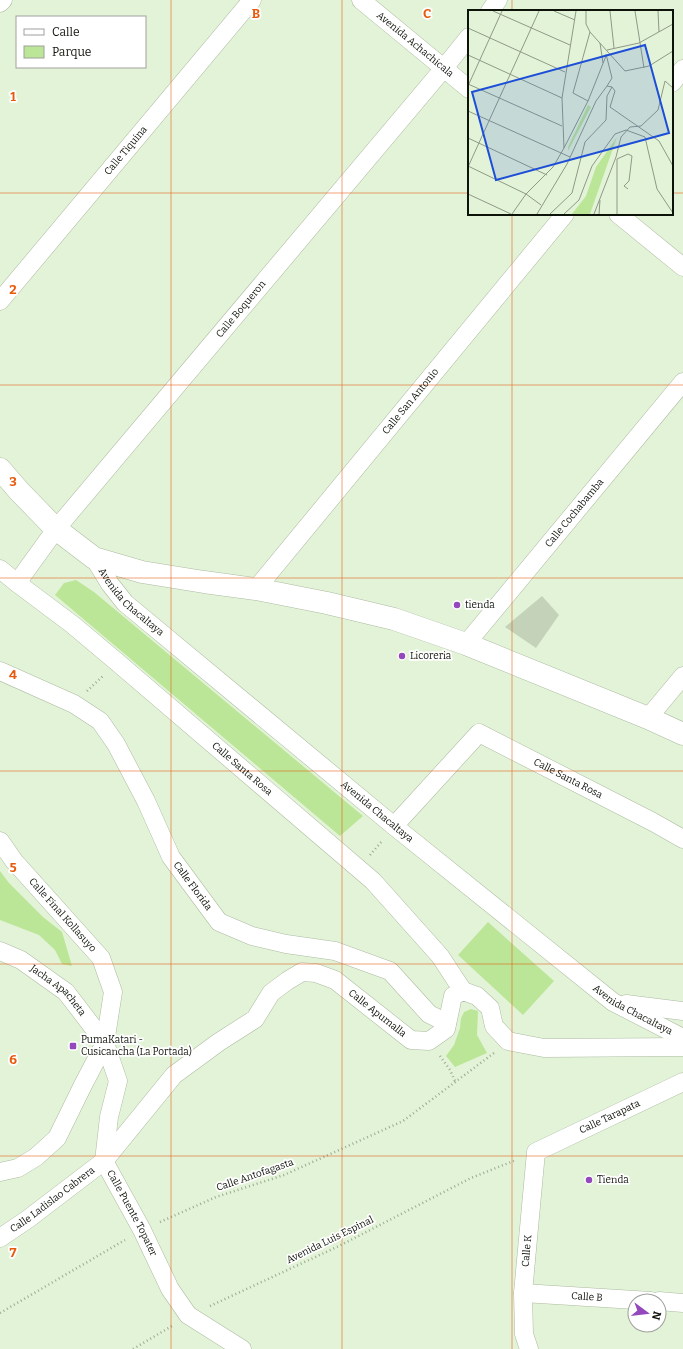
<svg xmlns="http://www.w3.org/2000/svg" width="683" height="1349" viewBox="0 0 683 1349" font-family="Bitter,serif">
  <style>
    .green { fill: #bbe697 }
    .building { fill: #c3d2b8 }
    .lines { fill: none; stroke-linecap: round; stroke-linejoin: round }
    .street-casing { stroke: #acbba1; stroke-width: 19 }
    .secondary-casing { stroke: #acbba1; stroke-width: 23 }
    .path { stroke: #9ca994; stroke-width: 2.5; stroke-dasharray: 1 3; stroke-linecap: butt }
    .street { stroke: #fff; stroke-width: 18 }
    .secondary { stroke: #fff; stroke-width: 22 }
    .grid { fill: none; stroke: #e8590c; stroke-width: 1; stroke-opacity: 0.55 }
    .poi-dot { fill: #9349bb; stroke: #fff; stroke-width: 1.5 }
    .labels { text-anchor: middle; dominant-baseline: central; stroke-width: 3.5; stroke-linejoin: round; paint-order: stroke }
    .street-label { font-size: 10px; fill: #0e130a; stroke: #fff }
    .poi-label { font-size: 10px; fill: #0e130a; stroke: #fff; text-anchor: start }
    .inset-road { fill: none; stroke: #8e9986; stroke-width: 1 }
    .view { fill: #1d4ed8; fill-opacity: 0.15; stroke: #1d4ed8; stroke-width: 2 }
    .inset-edge { fill: none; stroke: #0e130a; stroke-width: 2 }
    .grid-label { font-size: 13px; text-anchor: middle; font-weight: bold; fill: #e8590c; stroke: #fff; stroke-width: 3.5; stroke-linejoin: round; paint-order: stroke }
  </style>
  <rect width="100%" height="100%" fill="#e3f3d8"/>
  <path class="green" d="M76,580l18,12 269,224 -23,20 -285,-241 9,-12z
    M0,871l9,12 34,34 19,15 10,34 -10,-2 -7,-14 -16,-15 -39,-15z
    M488,922l66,59 -31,34 -65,-60z
    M471,1009l7,2 -1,24 10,18 -32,14 -9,-11 8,-11 6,-17 1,-10 3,-6z"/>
  <path class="building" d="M542,596l17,19 -23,33 -31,-21z"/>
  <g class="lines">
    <defs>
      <g id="street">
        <path id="s1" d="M361,0l108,89"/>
        <path d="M0,3l3,-3"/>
        <path d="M490,11l8,-11"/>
        <path d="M672,83l11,-14"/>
        <path d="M618,214l65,53"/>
        <path id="s2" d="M0,301l252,-301"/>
        <path id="s3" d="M94,558l16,26 15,19 269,223 219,176 70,36"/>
        <path id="s4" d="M0,569l17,14 56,42 44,37 256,219 67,75 23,35"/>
        <path id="s5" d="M17,583l39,-54 388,-461 25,-31"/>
        <path id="s6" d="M256,589l309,-375"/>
        <path id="s7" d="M466,644l217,-262"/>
        <path id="s8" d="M0,671l74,33 26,17 16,23 30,57 25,56 48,65 33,14 34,8 49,7 55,20 39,43 18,9"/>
        <path d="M648,718l35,-42"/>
        <path id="s9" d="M394,826l85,-93 174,89 30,17"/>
        <path id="s10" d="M0,841l14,20 87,97 12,34 -8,51 -22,42 -26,53 -21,19 -18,11 -18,4"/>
        <path id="s11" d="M0,951l21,9 45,32 39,51 13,38 -9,36 -5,44 38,69 28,59 18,26 54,34"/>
        <path d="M626,1004l57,7"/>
        <path id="s12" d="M0,1238l28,-19 76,-58 70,-86 45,-33 36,-23 16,-26 16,-12 15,-9 14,1 19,7 76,60 18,1 17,-12 7,-33 10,-5 14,5 13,12 4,18 14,15 36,7 139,-1"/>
        <path id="s13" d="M523,1293l128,8"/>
        <path d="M659,1301l24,2"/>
        <path id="s14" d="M529,1349l-5,-15 -1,-41 13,-141 147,-70"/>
      </g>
      <path id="secondary" d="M0,469l19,22 37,38 38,29 48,14 62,10 52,7 71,14 67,16 72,25 182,74 35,16"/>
    </defs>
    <use href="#street" class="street-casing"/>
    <use href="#secondary" class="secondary-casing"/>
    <path class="path" d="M87,691l17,-16
      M370,855l13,-15
      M440,1056l10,14 5,11
      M160,1222l56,-25 68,-22 119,-54 91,-68
      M210,1306l129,-60 132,-68 45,-18
      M0,1313l125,-73
      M133,1349l39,-23"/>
    <use href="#street" class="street"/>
    <use href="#secondary" class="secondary"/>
  </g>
  <path class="grid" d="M171,0v1349M342,0v1349M512,0v11M0,193h469M672,193h11M512,214v1135M0,385h683M0,578h683M0,771h683M0,964h683M0,1156h683"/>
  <g class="poi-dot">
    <circle cx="457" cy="605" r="4"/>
    <circle cx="402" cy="656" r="4"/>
    <rect x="69" y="1042" width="8" height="8" rx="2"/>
    <circle cx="589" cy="1180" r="4"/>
  </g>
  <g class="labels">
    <g class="street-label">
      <text stroke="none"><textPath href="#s1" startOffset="70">Avenida Achachicala</textPath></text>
      <text stroke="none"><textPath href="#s2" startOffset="196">Calle Tiquina</textPath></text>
      <text stroke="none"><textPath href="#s5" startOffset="354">Calle Boqueron</textPath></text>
      <text stroke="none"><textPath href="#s6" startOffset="243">Calle San Antonio</textPath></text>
      <text stroke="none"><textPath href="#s7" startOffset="170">Calle Cochabamba</textPath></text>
      <text stroke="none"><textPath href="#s3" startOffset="58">Avenida Chacaltaya</textPath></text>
      <text stroke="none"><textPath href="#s4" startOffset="314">Calle Santa Rosa</textPath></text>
      <text stroke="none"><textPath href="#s9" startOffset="226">Calle Santa Rosa</textPath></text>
      <text stroke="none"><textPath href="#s3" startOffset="382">Avenida Chacaltaya</textPath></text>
      <text stroke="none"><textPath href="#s8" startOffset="302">Calle Florida</textPath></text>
      <text stroke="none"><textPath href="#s10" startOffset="97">Calle Final Kollasuyo</textPath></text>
      <text stroke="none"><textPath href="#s11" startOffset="71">Jacha Apacheta</textPath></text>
      <text stroke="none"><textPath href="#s3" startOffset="706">Avenida Chacaltaya</textPath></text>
      <text stroke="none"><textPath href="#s12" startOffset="495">Calle Apumalla</textPath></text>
      <text stroke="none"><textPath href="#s14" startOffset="280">Calle Tarapata</textPath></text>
      <text transform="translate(255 1175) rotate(-19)">Calle Antofagasta</text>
      <text stroke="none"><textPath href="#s12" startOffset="65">Calle Ladislao Cabrera</textPath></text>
      <text stroke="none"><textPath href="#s11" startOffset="323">Calle Puente Topater</textPath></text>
      <text transform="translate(330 1240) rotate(-26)">Avenida Luis Espinal</text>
      <text stroke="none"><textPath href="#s14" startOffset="99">Calle K</textPath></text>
      <text stroke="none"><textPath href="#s13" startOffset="64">Calle B</textPath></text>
    </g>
    <g class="poi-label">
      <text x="465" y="605">tienda</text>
      <text x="410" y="656">Licoreria</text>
      <text x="81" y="1040">PumaKatari -<tspan x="81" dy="12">Cusicancha (La Portada)</tspan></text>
      <text x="597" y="1180">Tienda</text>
    </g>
  </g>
  <g transform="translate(468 10)">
    <rect width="205" height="205" fill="#e3f3d8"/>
    <path d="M120,95l3,2 -23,44v-4zM149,127l-27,77h-18l14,-18 10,-29z" fill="#bbe697"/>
    <path class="inset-road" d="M25,1l77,34M86,1l21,9M118,1v13l4,8 35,39 24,-5 24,-15M142,1l4,37M167,1l9,57M190,1l1,21M0,18l97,44M132,33l3,20M139,40l32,-7 34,-19M138,44l6,24 -5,8 5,1 3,4 -5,16 49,34 14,25M0,45l94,43M0,74l94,42M0,76l34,-75M120,91l-15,-8 17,-61M0,101l102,46M0,128l79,37M96,138l24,-47 18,-45M149,149v55M149,149l11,-5 4,2 -3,25 -5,5 4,3M0,156l58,28 15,11M0,157l71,-156M0,184l43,20M44,204l14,-20 27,-27 11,-19 -2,-50 14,-87M69,204l30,-50 29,-63 11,-15M82,204l22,-21 13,-51 21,-22 1,-24 5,-9M96,204l15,-14 13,-34 23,-32 11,-4 19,7 12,52 16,24M126,204l22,-57 5,-20 9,-10 11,-1 17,-16 7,-29 8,7M131,204l1,-14"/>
    <path class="view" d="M177,35l24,88 -173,47 -24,-88z"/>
    <rect width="205" height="205" class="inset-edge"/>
  </g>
  <g class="grid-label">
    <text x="256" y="18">B</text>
    <text x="427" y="18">C</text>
    <text x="13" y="101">1</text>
    <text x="13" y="294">2</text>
    <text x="13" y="486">3</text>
    <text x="13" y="679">4</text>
    <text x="13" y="872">5</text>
    <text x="13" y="1064">6</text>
    <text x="13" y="1257">7</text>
  </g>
  <rect x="16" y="16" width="130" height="52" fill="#ffffff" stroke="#9fa19d"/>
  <rect x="24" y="29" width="20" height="6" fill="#ffffff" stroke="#9fa19d"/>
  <text x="52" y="36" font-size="12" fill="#0e130a">Calle</text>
  <rect x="24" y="46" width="20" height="12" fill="#bbe697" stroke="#9fa19d"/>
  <text x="52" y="56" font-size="12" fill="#0e130a">Parque</text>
  <g transform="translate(647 1313) rotate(105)"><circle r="19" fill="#ffffff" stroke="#9fa19d"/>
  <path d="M0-3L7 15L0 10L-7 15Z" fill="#9349bb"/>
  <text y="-6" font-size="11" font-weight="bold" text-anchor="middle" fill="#0e130a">N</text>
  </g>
</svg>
